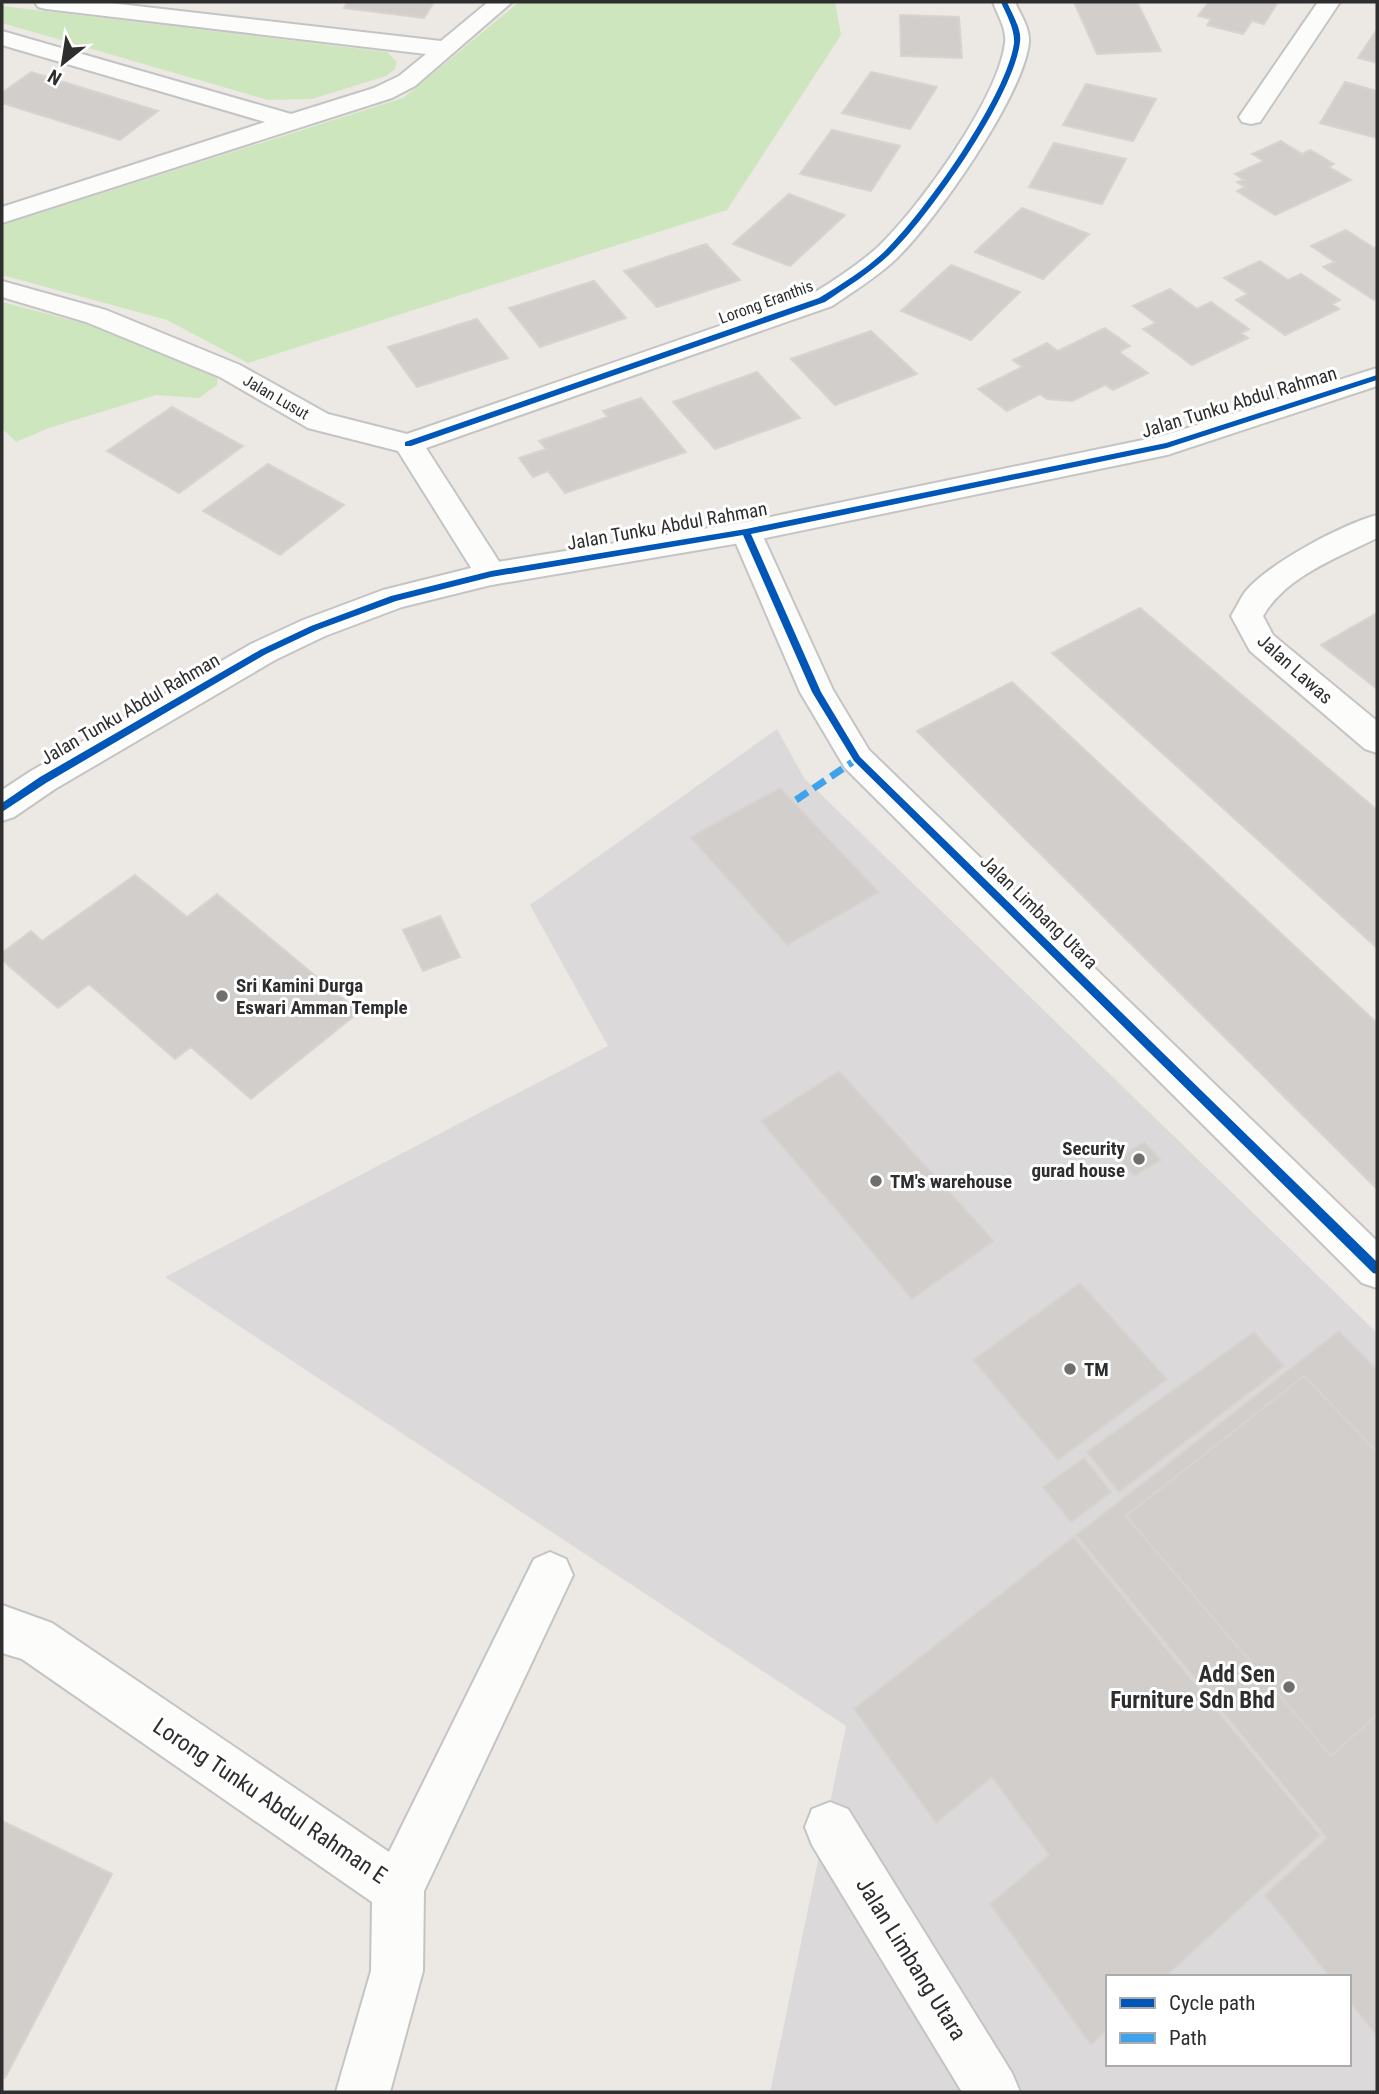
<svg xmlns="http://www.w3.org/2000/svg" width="1379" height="2094" viewBox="0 0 1379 2094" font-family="'Roboto Condensed',sans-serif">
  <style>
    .industrial { fill: #dcd9db; fill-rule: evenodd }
    .green { fill: #cee6be }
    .building { fill: #d1cecb; stroke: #d7d4d0; stroke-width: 2 }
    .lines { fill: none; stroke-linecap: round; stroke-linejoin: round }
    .street-casing { stroke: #c5c4c5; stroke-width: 4 }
    .secondary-casing { stroke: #c5c4c5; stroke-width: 4 }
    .street { fill: #fcfcfb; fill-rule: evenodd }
    .secondary { fill: #fcfcfb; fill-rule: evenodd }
    .quiet { stroke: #3ea3eb; stroke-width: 7; stroke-dasharray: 14 7; stroke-linecap: butt }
    .cycleway-casing { stroke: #fff; stroke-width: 5 }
    .cycleway { fill: #0057b8; fill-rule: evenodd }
    .poi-dot { fill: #706f6e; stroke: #fff; stroke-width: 2.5 }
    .labels { text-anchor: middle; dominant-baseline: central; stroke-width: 6; stroke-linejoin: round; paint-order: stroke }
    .far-street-label { font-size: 16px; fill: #2e2e2e; stroke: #fff }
    .street-label { font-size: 19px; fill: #2e2e2e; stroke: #fff }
    .poi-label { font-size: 19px; font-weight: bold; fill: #2e2e2e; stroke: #fff; text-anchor: start }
    .near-poi-label { font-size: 23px; font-weight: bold; fill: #2e2e2e; stroke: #fff; text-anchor: end }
    .near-street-label { font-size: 23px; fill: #2e2e2e; stroke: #fff }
  </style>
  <rect width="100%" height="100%" fill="#ece8e4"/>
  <path class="industrial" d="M777,729l27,49 573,555v759h-607l76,-366 -681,-449 443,-231 -78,-141zM1108,1977h241v87h-241z"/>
  <path class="green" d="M519,2h316l6,33 -114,175 -479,153 -81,-43 -165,-45v-50l401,-127z
    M2,6l385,46 10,10 -2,7 -9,7 -74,23 -44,1 -266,-77z
    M2,302l126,33 90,37 -1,13 -18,13 -43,-3 -107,33 -33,14 -14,-14z"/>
  <path class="building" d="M348,2h86l-10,16 -80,-10z
    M1074,2h63l24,49 -64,3z
    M1209,2h69l-14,22 -12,-3 -9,13 -36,-9 4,-6 -13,-3z
    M900,15l59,2 3,41 -61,-2z
    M1377,29v34l-19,-5z
    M31,72l127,39 -38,29 -118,-37v-10z
    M871,72l66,15 -27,42 -68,-16z
    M1345,82l32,9v47l-57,-15z
    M1086,84l70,15 -23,42 -70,-16z
    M832,130l68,16 -29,45 -71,-17z
    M1281,141l21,13 8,-4 24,14 -5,3 22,13 -76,35 -38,-24 8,-4 -8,-5 7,-2 -9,-6 29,-13 -12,-7z
    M1054,143l72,16 -24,45 -73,-17z
    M789,194l56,21 -55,51 -57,-22z
    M1022,208l67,26 -46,45 -68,-27z
    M1346,230l28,18 3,-2v53l-3,1 -51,-33 12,-5 -24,-16z
    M706,244l34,36 -83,27 -33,-36z
    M1260,261l28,19 13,-6 39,26 -8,4 7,5 -54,26 -49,-35 12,-6 -24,-16z
    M951,265l69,27 -49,48 -70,-29z
    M594,281l32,37 -86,29 -31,-39z
    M1170,289l27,20 14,-7 38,27 -8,4 7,5 -56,27 -49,-36 13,-6 -23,-17z
    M477,319l31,39 -91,29 -29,-40z
    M1105,328l25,18 -11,6 29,21 -35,17 -8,-5 -33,16 -25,-2 -7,-5 -33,17 -29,-22 44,-22 -9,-7 34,-17 11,8z
    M871,331l46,43 -82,31 -44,-46z
    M757,372l43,46 -85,31 -42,-47z
    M641,398l45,54 -121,41 -17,-22 -15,6 -14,-19 27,-9 -7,-8 69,-24 -5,-6z
    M172,407l71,39 -64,47 -72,-42z
    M268,464l76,41 -64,50 -77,-44z
    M1140,608l237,202v138l-325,-295z
    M1377,613v76l-56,-44z
    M1012,682l365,341v166l-460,-458z
    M780,788l99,104 -92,53 -97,-108z
    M135,875l52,42 30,-23 142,118 -108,87 -60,-52 -16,12 -86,-75 -31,24 -56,-48v-7l29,-22 11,10z
    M440,916l20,41 -37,14 -20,-41z
    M839,1071l155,170 -82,58 -151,-178z
    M1144,1142l17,18 -27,16 -16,-18z
    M1080,1283l87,96 -109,81 -85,-100z
    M1339,1331l38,39v666l-28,-35v-24h-19l-65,-82 62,-57 -251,-303z
    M1254,1332l30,34 -165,126 -32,-40z
    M1304,1376l73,76v263l-46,41 -205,-240z
    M1084,1458l27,34 -40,30 -28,-35z
    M1074,1537l246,298 -155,142h-57v52l-17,16 -101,-141 59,-49 -57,-78 -56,46 -82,-114z
    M2,1821l110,53 -107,204 -3,-1z"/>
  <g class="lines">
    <defs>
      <path id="street" d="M35,2h67l339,39 47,-39h24l-97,84 -23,12 -390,125v-16l263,-85 -263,-77v-14l289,83 83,-26 25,-12 27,-22 -380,-45 -8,-2z
        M993,2h22c5,12 15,26 14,40 -5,53 -94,180 -133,217 -19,18 -42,32 -64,47l-406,142 81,126 -5,8 -11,3 -11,-3 -82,-131 -90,-23 -88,-51 -134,-55 -84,-25v-16l104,29 134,55 88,49 79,20 405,-140c23,-14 46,-29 66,-47 41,-39 120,-148 127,-204 2,-14 -8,-29 -12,-41z
        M1318,2h22l-80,120 -9,2 -9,-2 -3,-5z
        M1377,515v23c-38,19 -91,38 -114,78l10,19 104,86v32l-12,-4 -115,-98 -19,-35c5,-8 9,-17 14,-24 24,-29 96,-67 132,-77z
        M746,522l11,3 4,7 72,158 36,60 508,491v47l-15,-5 -517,-515 -45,-76 -69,-160 4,-7z
        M550,1552l16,7 7,16 -149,316 -1,80 -33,121h-54l35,-121 1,-69 -350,-243 -20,-6v-48l50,18 337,229 145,-293z
        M830,1802l18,7 164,264 8,19h-58l-150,-247 -7,-18 7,-18z"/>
      <path id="secondary" d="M1377,368v18l-210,69 -421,87 -255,43 -89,22 -77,29 -50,24 -220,129 -41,28 -12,4v-31l29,-19 220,-127 52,-24 80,-30 108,-27 255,-41 416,-86z"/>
    </defs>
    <use href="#street" class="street-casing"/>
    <use href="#secondary" class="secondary-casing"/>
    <use href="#street" class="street"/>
    <use href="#secondary" class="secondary"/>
    <path class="quiet" d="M796,800l61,-41"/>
    <defs>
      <path id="cycleway" d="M1001,2h6c5,12 15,27 13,40 -6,54 -91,175 -131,213 -19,18 -42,32 -64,47l-414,144h-6v-4l414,-144c23,-14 46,-28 66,-47 39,-38 122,-155 129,-208 1,-14 -8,-29 -13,-41z
        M1377,375v5l-210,68 -416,86 70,158 39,65 517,505v12l-4,-1 -519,-512 -42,-69 -69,-157 -252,42 -95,24 -79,29 -51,24 -220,129 -44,29v-9l38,-26 220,-127 51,-24 80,-30 100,-25 255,-42 420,-86z"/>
    </defs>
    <use href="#cycleway" class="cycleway-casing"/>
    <use href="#cycleway" class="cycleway"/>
  </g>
  <g class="poi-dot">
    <circle cx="222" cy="996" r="7"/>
    <circle cx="1139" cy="1159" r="7"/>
    <circle cx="876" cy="1181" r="7"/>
    <circle cx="1070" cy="1369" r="7"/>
    <circle cx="1289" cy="1687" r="7"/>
  </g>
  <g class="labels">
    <g class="far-street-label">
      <text transform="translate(766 302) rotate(-20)">Lorong Eranthis</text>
      <text transform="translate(276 397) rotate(30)">Jalan Lusut</text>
    </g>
    <g class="street-label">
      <text transform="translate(1239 402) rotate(-17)">Jalan Tunku Abdul Rahman</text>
      <text transform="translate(667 526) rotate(-10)">Jalan Tunku Abdul Rahman</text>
      <text transform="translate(1295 669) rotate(42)">Jalan Lawas</text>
      <text transform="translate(130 709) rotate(-30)">Jalan Tunku Abdul Rahman</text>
      <text transform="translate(1039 912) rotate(44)">Jalan Limbang Utara</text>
    </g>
    <g class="poi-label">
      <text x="236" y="985">Sri Kamini Durga<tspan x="236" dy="22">Eswari Amman Temple</tspan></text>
      <text x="1125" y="1148" text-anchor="end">Security<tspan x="1125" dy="22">gurad house</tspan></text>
      <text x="890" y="1181">TM's warehouse</text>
      <text x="1084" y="1369">TM</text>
    </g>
    <g class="near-poi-label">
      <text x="1275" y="1674">Add Sen<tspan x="1275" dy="26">Furniture Sdn Bhd</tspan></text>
    </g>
    <g class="near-street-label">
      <text transform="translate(270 1801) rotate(34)">Lorong Tunku Abdul Rahman E</text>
      <text transform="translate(911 1959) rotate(58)">Jalan Limbang Utara</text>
    </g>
  </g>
  <rect width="1379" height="2094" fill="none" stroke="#2e2e2e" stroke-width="7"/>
  <rect x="1106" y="1975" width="245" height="91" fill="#ffffff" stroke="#ababab" stroke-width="2"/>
  <rect x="1120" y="1998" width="35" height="10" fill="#0057b8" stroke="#ababab" stroke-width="2"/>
  <text x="1169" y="2010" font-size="21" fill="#2e2e2e">Cycle path</text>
  <rect x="1120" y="2033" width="35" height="10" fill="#3ea3eb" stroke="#ababab" stroke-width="2"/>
  <text x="1169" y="2045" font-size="21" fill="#2e2e2e">Path</text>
  <g transform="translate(63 63) rotate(210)" stroke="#ffffff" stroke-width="5" paint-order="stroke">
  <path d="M0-5L12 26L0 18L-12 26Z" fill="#2e2e2e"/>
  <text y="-10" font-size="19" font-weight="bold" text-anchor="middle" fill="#2e2e2e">N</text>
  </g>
</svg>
